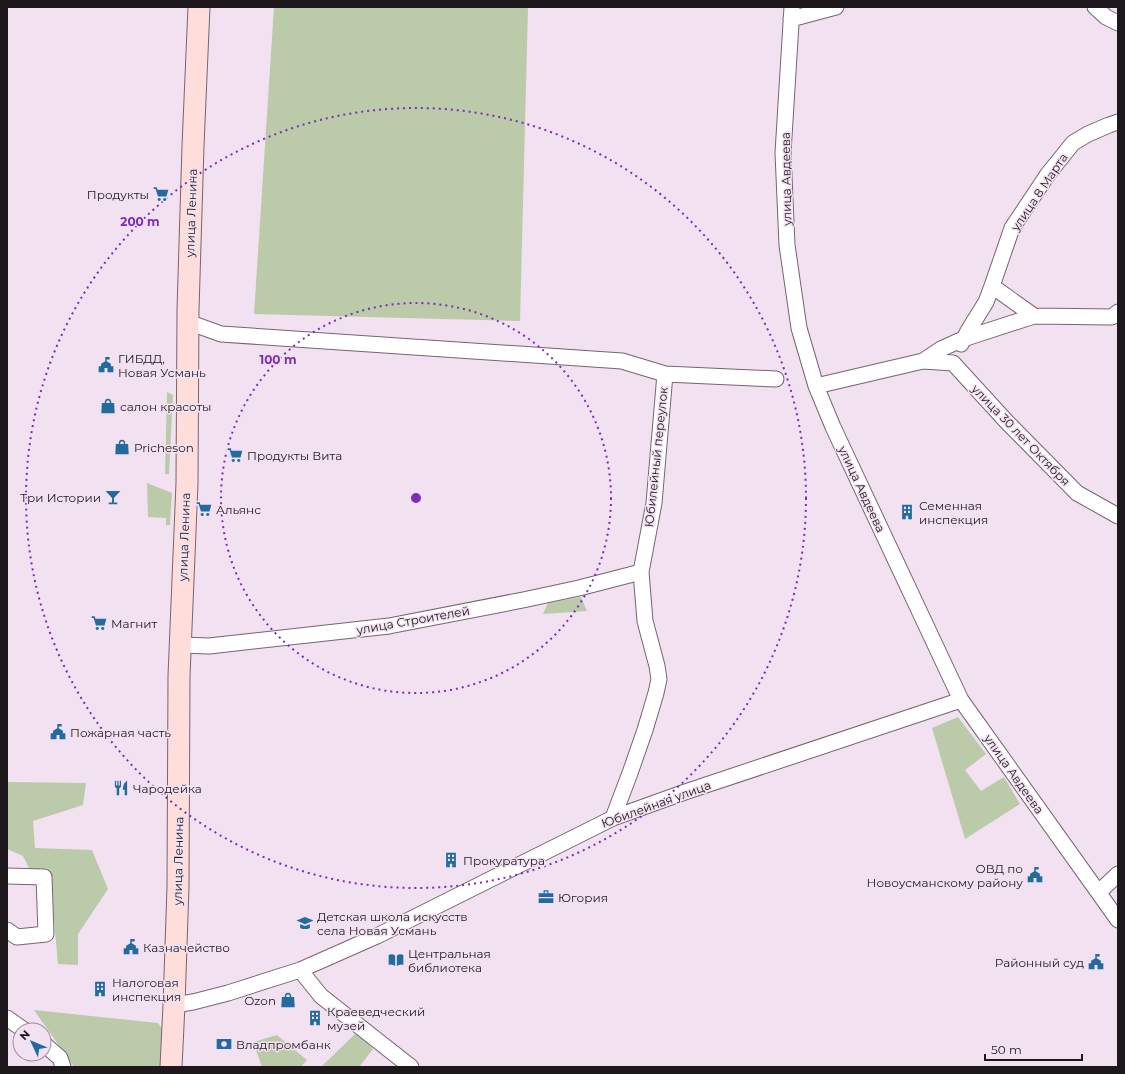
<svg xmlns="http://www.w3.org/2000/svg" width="1125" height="1074" viewBox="0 0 1125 1074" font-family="Montserrat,sans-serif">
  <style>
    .green { fill: #bbcaa9 }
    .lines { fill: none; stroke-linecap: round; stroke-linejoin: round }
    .minor-casing { stroke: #756573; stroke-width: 17 }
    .secondary-casing { stroke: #756573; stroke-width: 23 }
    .minor { stroke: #fff; stroke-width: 15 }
    .secondary { stroke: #fedddb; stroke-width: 21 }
    .ring { fill: none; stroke: #7b2cbf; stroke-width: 2; stroke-dasharray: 2 4 }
    .labels { text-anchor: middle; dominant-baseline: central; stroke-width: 3; stroke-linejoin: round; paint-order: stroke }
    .street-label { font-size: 12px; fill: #1e181d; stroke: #f2e1f0 }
    .poi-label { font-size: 12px; fill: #1e181d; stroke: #f2e1f0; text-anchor: start }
    .centre { fill: #7b2cbf; stroke: #f2e1f0; stroke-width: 2 }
    .ring-label { font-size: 12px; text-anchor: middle; font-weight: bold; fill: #7b2cbf; stroke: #f2e1f0; stroke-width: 3; stroke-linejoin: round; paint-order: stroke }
  </style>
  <rect width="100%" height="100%" fill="#f2e1f0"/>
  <path class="green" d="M274,7h254l-8,314 -266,-7z
    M167,392l6,3 -4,79h-4z
    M147,483l25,10 -2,32h-4v-7l-18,-1z
    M581,597l6,14 -44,3 5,-11z
    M958,717l28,37 -21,16 16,21 23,-14 16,27 -55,35 -33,-111z
    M7,782l79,1 -3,22 -50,16 2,27 57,2 16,39 -30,45v31l-20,-1 -8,-90 -20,-4 -7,-14 -16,-7z
    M34,1010l124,13 5,7 -2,37h-87z
    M357,1032l16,17 -14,18h-38z
    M277,1035l30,25 -6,7h-39l-9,-25z"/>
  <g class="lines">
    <defs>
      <path id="minor" d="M792,7l-9,146 4,92 12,83 17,58 17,41 128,273 157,220
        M1095,7l11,10 12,6
        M791,19l45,-12
        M1034,316l-42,-30 20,-58 36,-54 25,-31 15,-9 21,-9 9,-3
        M188,322l33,12 401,27 43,13 111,5
        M961,344l7,-13 18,-29 6,-16
        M923,361l30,2 53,58 71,72 41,23
        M816,386l107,-25 18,-12 22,-10 71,-23 78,1 6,-5
        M181,645l28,1 180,-20 134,-26 56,-12 62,-16
        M613,818l17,-45 15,-43 11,-37 3,-14 -2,-13 -12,-45 -4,-49 13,-69 11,-129
        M7,876l37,1 2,57 -29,3 -10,-7
        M1099,892l19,-18
        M300,970l21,26 90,71
        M174,1005l19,-3 35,-9 72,-23 77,-34 236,-118 72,-26 276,-92
        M7,1018l17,12
        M44,1044l16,14 3,9"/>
      <path id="secondary" d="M171,1067l3,-62 4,-118 1,-211 8,-193 1,-173 5,-164 6,-139"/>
    </defs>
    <use href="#minor" class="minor-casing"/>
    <use href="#secondary" class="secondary-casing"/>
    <use href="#minor" class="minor"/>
    <use href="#secondary" class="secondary"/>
  </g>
  <g class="ring">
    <circle cx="416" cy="498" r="195"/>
    <circle cx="416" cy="498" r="390"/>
  </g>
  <defs>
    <symbol id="supermarket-bare" viewBox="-9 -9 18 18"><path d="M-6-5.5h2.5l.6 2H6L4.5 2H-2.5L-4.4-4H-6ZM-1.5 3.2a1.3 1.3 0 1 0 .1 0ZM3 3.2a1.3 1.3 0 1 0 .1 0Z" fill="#236b9f" stroke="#f2e1f0" stroke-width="2.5" paint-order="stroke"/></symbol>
    <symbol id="civic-bare" viewBox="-9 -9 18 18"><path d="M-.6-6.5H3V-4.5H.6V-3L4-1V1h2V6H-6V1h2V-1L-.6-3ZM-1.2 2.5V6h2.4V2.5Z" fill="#236b9f" stroke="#f2e1f0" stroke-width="2.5" paint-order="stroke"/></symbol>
    <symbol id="shop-bare" viewBox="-9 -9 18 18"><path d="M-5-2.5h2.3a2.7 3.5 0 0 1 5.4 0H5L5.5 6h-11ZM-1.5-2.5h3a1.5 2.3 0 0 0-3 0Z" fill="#236b9f" stroke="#f2e1f0" stroke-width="2.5" paint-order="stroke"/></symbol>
    <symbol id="bar-bare" viewBox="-9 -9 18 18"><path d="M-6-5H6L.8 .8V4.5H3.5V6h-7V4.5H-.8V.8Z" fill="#236b9f" stroke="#f2e1f0" stroke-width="2.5" paint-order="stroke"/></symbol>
    <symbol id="building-bare" viewBox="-9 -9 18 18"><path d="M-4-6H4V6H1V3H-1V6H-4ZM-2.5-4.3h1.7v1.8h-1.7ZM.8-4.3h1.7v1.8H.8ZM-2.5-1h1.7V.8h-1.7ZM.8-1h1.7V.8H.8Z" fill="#236b9f" stroke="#f2e1f0" stroke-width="2.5" paint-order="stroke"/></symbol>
    <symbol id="restaurant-bare" viewBox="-9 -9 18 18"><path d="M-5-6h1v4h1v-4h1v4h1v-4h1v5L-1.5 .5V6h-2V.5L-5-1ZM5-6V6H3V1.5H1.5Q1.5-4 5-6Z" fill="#236b9f" stroke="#f2e1f0" stroke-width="2.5" paint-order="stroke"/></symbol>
    <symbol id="office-bare" viewBox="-9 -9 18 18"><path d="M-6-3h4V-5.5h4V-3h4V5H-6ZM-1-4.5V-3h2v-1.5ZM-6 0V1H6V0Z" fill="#236b9f" stroke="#f2e1f0" stroke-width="2.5" paint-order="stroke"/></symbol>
    <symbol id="school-bare" viewBox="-9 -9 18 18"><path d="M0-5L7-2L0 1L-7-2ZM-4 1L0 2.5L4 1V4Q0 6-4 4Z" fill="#236b9f" stroke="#f2e1f0" stroke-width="2.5" paint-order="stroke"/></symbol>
    <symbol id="library-bare" viewBox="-9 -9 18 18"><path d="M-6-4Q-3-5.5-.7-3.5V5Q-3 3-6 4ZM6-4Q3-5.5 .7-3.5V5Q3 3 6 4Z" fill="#236b9f" stroke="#f2e1f0" stroke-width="2.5" paint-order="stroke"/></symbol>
    <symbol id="bank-bare" viewBox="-9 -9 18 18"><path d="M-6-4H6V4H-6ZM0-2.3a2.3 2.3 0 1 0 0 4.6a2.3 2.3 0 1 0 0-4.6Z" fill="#236b9f" stroke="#f2e1f0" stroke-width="2.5" paint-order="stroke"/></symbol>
  </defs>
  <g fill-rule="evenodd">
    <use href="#supermarket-bare" x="150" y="183" width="22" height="22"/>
    <use href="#civic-bare" x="95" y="354" width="22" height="22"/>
    <use href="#shop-bare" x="97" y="395" width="22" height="22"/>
    <use href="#shop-bare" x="111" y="436" width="22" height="22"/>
    <use href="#supermarket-bare" x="224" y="444" width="22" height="22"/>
    <use href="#bar-bare" x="102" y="486" width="22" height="22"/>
    <use href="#supermarket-bare" x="193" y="498" width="22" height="22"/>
    <use href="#building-bare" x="896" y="501" width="22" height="22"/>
    <use href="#supermarket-bare" x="88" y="612" width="22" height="22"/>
    <use href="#civic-bare" x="47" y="721" width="22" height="22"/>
    <use href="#restaurant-bare" x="110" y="777" width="22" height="22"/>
    <use href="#building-bare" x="440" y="849" width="22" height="22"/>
    <use href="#civic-bare" x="1024" y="864" width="22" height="22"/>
    <use href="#office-bare" x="535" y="886" width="22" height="22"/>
    <use href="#school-bare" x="294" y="912" width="22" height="22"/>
    <use href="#civic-bare" x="120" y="936" width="22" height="22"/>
    <use href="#library-bare" x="385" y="949" width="22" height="22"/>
    <use href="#civic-bare" x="1085" y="951" width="22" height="22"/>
    <use href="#building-bare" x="89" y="978" width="22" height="22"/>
    <use href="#shop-bare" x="277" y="989" width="22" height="22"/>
    <use href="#building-bare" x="304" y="1007" width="22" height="22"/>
    <use href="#bank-bare" x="213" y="1033" width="22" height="22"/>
  </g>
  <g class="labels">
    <g class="street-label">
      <text transform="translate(786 179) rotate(-91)">улица Авдеева</text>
      <text transform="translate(1039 192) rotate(-56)">улица 8 Марта</text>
      <text transform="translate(191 213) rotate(-88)">улица Ленина</text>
      <text transform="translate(1021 435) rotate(46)">улица 30 лет Октября</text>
      <text transform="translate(656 457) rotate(-84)">Юбилейный переулок</text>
      <text transform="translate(862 489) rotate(65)">улица Авдеева</text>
      <text transform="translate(184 537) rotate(-88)">улица Ленина</text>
      <text transform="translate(413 620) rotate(-10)">улица Строителей</text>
      <text transform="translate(1014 774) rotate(55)">улица Авдеева</text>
      <text transform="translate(656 804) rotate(-20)">Юбилейная улица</text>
      <text transform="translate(178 861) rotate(-89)">улица Ленина</text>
    </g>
    <g class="poi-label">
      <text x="149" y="194" text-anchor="end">Продукты</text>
      <text x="118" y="358">ГИБДД,<tspan x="118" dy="14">Новая Усмань</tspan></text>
      <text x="120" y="406">салон красоты</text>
      <text x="134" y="447">Pricheson</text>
      <text x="247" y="455">Продукты Вита</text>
      <text x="101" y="497" text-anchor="end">Три Истории</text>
      <text x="919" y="505">Семенная<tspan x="919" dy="14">инспекция</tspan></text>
      <text x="216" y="509">Альянс</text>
      <text x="111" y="623">Магнит</text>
      <text x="70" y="732">Пожарная часть</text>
      <text x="133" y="788">Чародейка</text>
      <text x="463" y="860">Прокуратура</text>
      <text x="1023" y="868" text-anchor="end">ОВД по<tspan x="1023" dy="14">Новоусманскому району</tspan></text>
      <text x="558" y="897">Югория</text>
      <text x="317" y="916">Детская школа искусств<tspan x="317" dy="14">села Новая Усмань</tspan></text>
      <text x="143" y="947">Казначейство</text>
      <text x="408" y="953">Центральная<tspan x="408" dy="14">библиотека</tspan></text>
      <text x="1084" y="962" text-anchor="end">Районный суд</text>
      <text x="112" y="982">Налоговая<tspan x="112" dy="14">инспекция</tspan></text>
      <text x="276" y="1000" text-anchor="end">Ozon</text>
      <text x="327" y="1011">Краеведческий<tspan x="327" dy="14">музей</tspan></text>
      <text x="236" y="1044">Владпромбанк</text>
    </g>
  </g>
  <circle cx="416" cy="498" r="6" class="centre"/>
  <g class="ring-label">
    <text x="140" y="226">200 m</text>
    <text x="278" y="364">100 m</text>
  </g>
  <rect width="1125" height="1074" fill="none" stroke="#1e181d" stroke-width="16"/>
  <g transform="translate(32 1042) rotate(314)"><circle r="19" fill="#f2e1f0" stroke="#9d919c"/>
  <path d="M0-3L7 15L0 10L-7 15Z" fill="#236b9f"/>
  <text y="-6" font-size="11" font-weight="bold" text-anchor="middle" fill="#1e181d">N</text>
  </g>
  <path d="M985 1054v6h97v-6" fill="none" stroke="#1e181d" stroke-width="2"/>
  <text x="991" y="1054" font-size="12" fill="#1e181d" stroke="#f2e1f0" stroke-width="3" paint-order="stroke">50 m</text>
</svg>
